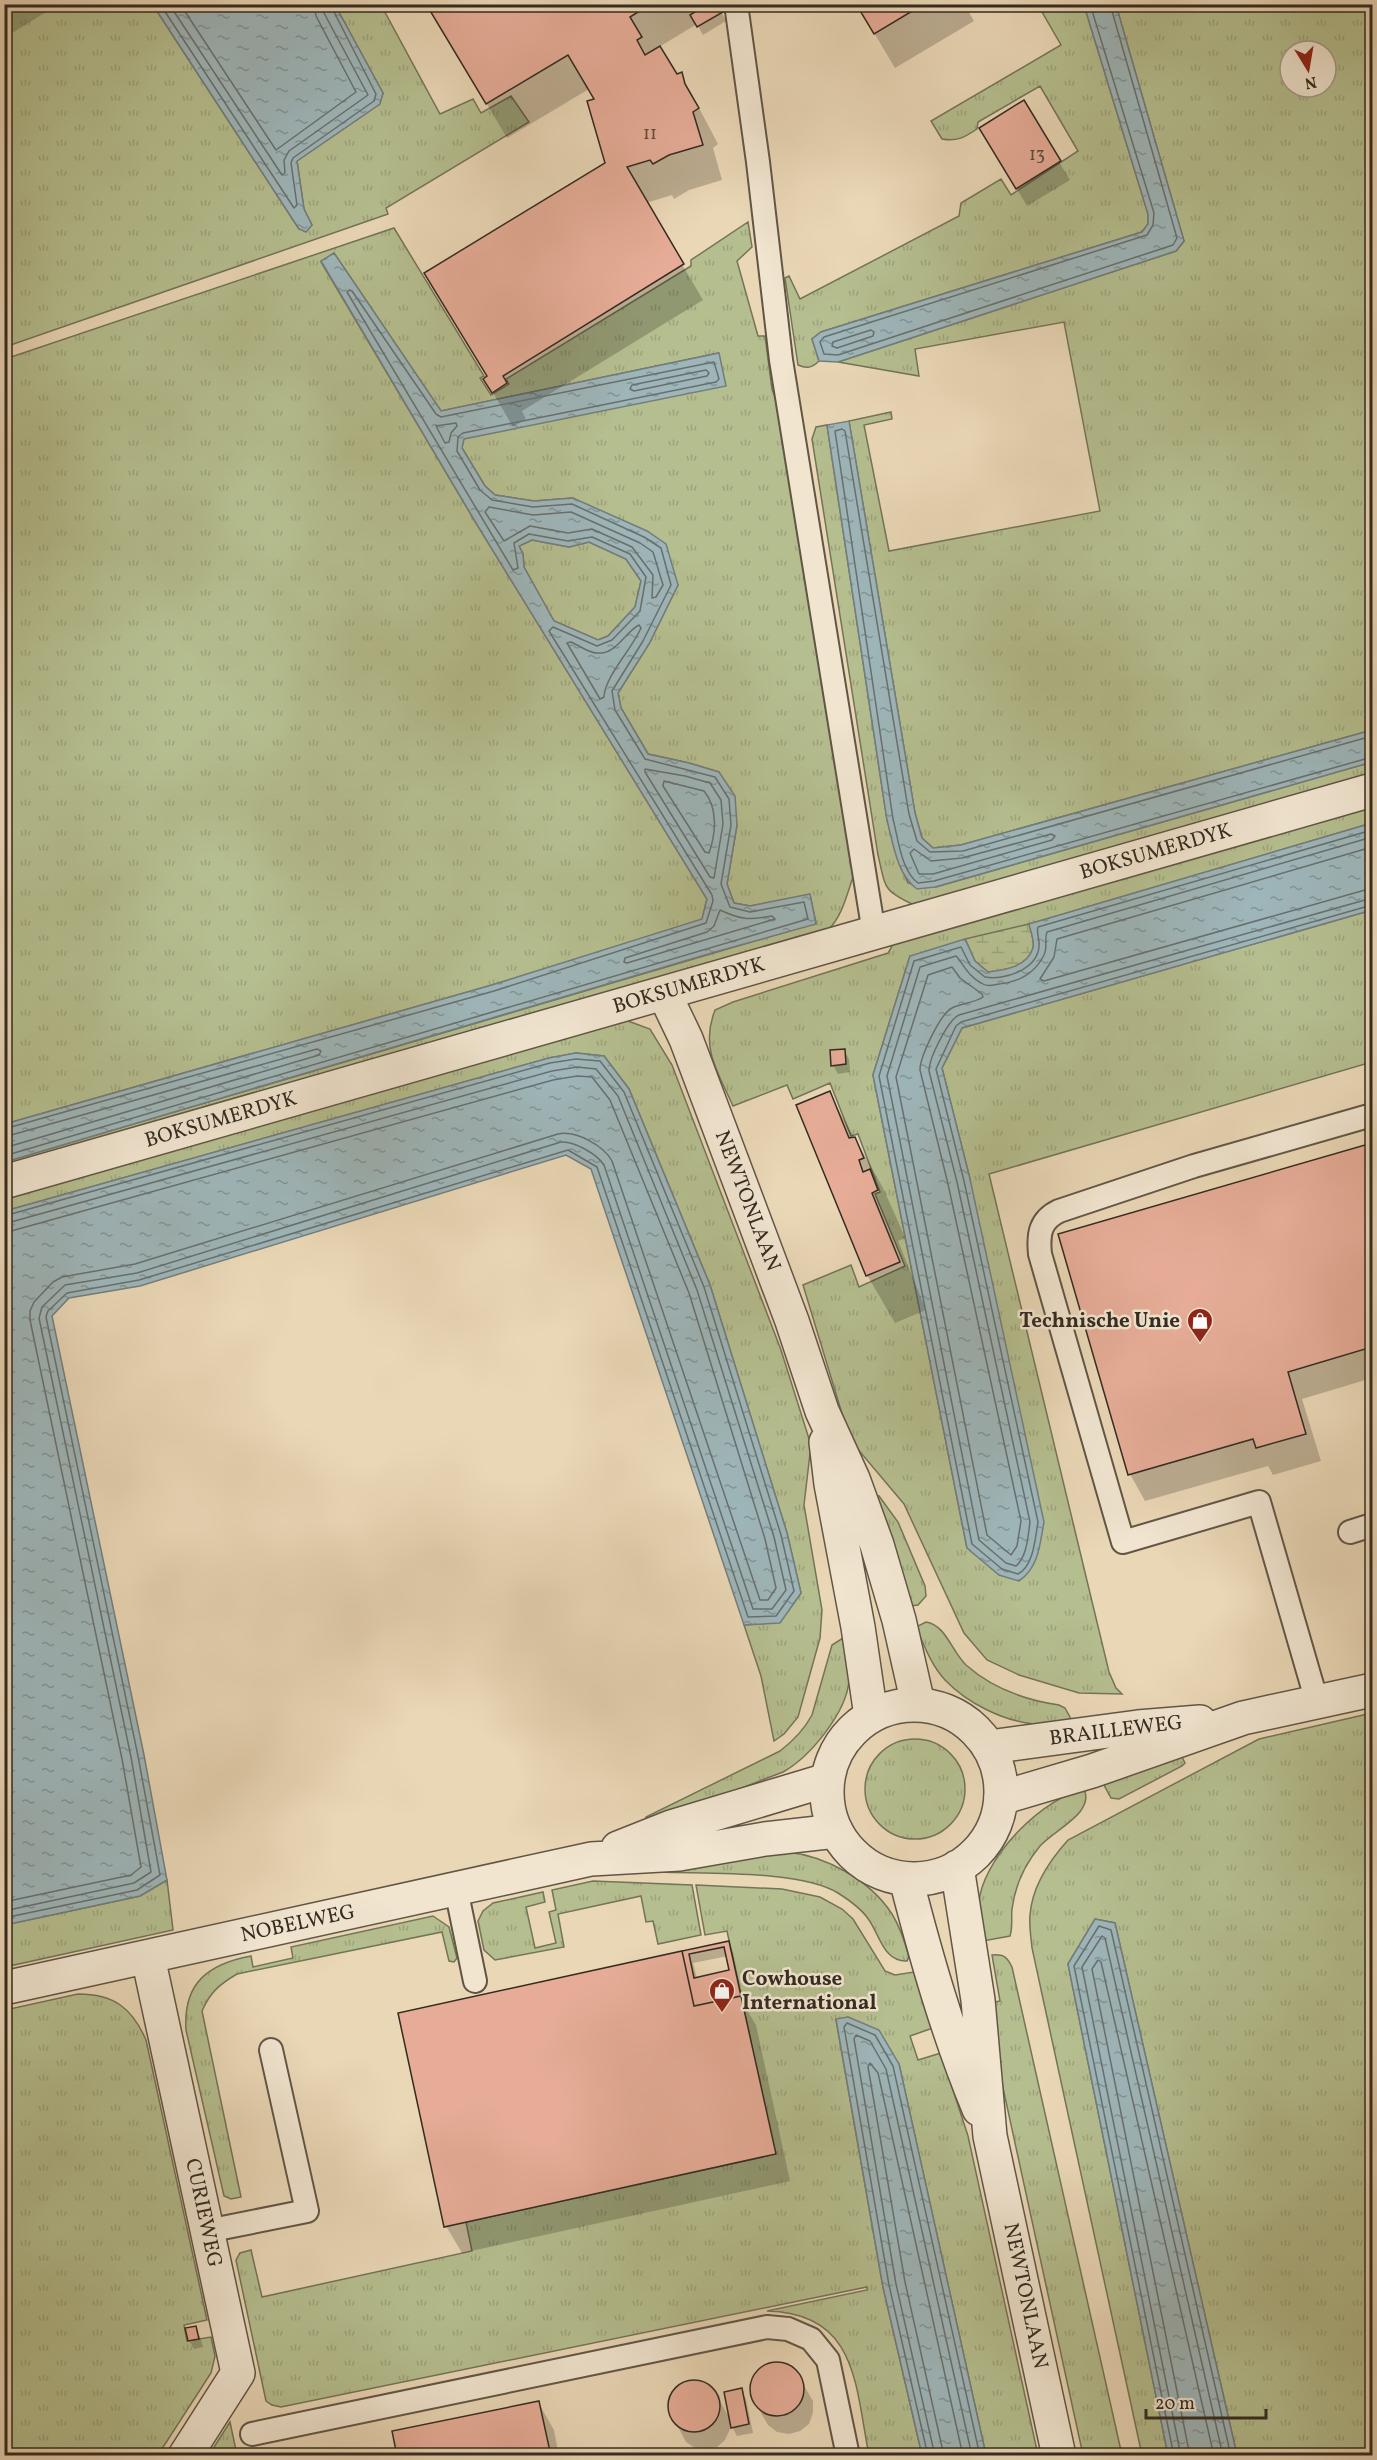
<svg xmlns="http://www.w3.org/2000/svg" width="1377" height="2460" viewBox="0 0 1377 2460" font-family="Vollkorn,serif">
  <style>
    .grass { fill: url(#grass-tufts); stroke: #747458; stroke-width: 1.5; fill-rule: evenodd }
    .wetland { fill: url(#wetland-marsh); stroke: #747458; stroke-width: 1.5 }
    .water { fill: url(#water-ripples); stroke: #737e7d; stroke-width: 1.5; fill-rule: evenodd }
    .shadow { fill: #0003; fill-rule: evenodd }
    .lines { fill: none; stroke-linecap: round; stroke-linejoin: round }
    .shore { stroke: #68706e; stroke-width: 1.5 }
    .building { fill: #e6ac97; stroke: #332b21; stroke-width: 1.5; fill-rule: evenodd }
    .service-casing { stroke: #615646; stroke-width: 26 }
    .minor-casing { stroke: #615646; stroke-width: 36 }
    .tertiary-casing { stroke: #615646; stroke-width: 36 }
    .service { stroke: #f1e5d0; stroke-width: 22 }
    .minor { stroke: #f1e5d0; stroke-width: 33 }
    .tertiary { stroke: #f1e5d0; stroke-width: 33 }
    .labels { text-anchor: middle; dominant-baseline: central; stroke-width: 5; stroke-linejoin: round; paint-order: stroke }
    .number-label { font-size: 18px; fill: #604b3e }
    .street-label { font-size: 21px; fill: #332b21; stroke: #f1e5d0 }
    .poi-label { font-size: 21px; font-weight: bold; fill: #332b21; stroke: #f1e5d0; text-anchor: end }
  </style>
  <defs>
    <pattern id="grass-tufts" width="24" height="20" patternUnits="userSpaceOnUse" patternTransform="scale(1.5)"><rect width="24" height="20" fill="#b5be8f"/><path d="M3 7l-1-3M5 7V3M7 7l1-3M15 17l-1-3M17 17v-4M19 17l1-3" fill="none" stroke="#9ca37b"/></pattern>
    <pattern id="wetland-marsh" width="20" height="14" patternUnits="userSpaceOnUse" patternTransform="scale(1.5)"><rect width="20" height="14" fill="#b5be8f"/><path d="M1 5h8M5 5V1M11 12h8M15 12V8" fill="none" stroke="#9ca37b"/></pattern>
    <pattern id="water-ripples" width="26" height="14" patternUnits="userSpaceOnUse" patternTransform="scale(1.5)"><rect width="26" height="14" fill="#9eb6ba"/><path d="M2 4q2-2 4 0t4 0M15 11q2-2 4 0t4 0" fill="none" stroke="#819497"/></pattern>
  </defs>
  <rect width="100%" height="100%" fill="#ead7b6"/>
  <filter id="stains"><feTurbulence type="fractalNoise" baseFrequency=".00333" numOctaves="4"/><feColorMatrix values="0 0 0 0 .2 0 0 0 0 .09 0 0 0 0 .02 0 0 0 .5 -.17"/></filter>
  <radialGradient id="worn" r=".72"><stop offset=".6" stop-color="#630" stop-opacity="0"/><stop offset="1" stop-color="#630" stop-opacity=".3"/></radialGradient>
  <path class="grass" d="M4,5h149l146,224 13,-4 -8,-16 -7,-48 82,-57 4,-11 -48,-88h46l59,109 33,-15 8,14 30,-17 18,26 -143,86 2,6 -383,133z
    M1038,5h46l64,209v10l-6,8 -321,100 -9,7 7,22c-7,7 -12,8 -21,4l-13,-87 4,-2 11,23 159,-83 2,-13 40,-24 10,16 67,-44 -38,-65 -62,36 -1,7c-12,8 -20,13 -35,10l-11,-18 130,-76z
    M1116,5h256v725l-411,115 -28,3 -11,-10 -7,-25 -66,-392 42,-9 1,7 -28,6 25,126 211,-40 -36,-189 -149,27 4,27 -81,-14 338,-111 8,-10zM1290,51h36v36h-36z
    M748,222l4,25 -15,14 21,75h7l7,53 8,22 73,466c-6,17 -11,40 -25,53l-823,239v-7l811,-239 -6,-28 -60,11 -16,-3 -7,-19 10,-59 -18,-53 -30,-9 -41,-9 -27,-46 -3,-15 31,-49 29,-59 -105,-87 -39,3 -39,-6 -10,-9 -23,-38 1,-9 256,-86 -278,58 -107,-158 -13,9 155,261 231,376 -5,21 -210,65 -487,139v-765l389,-131 90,148 -4,2 11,17 18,-11 -3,-5 185,-113v-6z
    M827,425l60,395 13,45 8,18 28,4 436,-125v14l-458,129c-32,-15 -28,-17 -36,-50l-66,-416 4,-12z
    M532,540l37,7 20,-5 37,17 15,22 -6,26 -27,29 -10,4 -44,-19 -30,-54 -1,-13 -4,-8z
    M1372,803v20l-343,101 5,22 -59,15 -65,-5 -37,119 94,473 3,-369 -28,-111 20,-40 410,-118v152l-383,112 120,498 7,16 6,6 -43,-1 -60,-18 -32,-15 -23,-27 -60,-129 -54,-64 -47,-155 48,-20 8,22 46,-21 -30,-72 5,-2 -22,-58 -7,2 -21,-53 -37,16 -6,-14 -54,21c-15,-34 -33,-58 -18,-96l18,-8 155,-49 8,-14z
    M628,1021l22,8 22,36 109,285 30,95 -7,60 18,105 -2,28 -22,79 -14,17 -10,7 -13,-65 -17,-51 36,-3 21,-29 -14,-60 -77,-248 -81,-196 -25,-33 -28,-3 -27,5 -544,153v-15l597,-173z
    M875,1495l4,1 19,26 27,64 1,10 -8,9 -8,1z
    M926,1622c20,3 26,30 40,43 26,23 59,35 93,40l6,3 6,11c-12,2 -25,6 -37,5 -31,-3 -67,-21 -89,-44 -14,-15 -21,-35 -29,-53z
    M843,1638c2,13 7,29 6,42 -2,32 -39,77 -66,92l-134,52 -4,-2 1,-5 134,-66c13,-10 24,-21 32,-36l20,-70z
    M1372,1713v742h-135l-122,-532 -20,-4 -27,45 100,491h-26l-110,-507c-1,-11 -3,-22 -2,-33 2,-28 20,-55 38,-75l191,-101z
    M865 1789a50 50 0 1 1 100 0a50 50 0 1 1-100 0Z
    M1181,1755l4,8 -3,3 -63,33 -8,-1 -7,-13v-2z
    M1084,1789c11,24 -29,40 -44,57 -15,18 -25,40 -28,63 -1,9 1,18 -2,27l-27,5c-3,-16 -7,-30 -3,-46 9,-42 62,-96 104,-106z
    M787,1852c39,4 83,28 105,62 8,13 13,28 17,43l-2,4c-23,1 -27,-25 -38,-41 -7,-11 -20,-20 -31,-27 -37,-23 -132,-19 -178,-21z
    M167,1880l6,50 -168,37 -1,-42 136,-29z
    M593,1881l99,4 9,50 -43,9 -5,-23 -7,1 -5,-26 -83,18 6,33 -69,13 -11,-10 -6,-29 5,-10 10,-8 50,-11 2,10 -19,5 9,41 21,-5 -7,-31 7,-2 -4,-20z
    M696,1885l86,4 38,8 22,12 11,10 32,52 10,4 19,-3 19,56 -23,8 8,24 23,-7 27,83 70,319h-52l-87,-391 -51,-47 -12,3 47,267 39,168h-53c-14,-69 -11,-142 -102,-144l100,-21v-3l-586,120 -9,-2 -6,-4 -30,-141 4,-7 11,-3 11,47 210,-46 -6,-29 309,-68 -48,-223 -22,4z
    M433,1916l16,11 8,31 -3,4 -5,-1 -7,-29 -205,42c-17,10 -27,18 -35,37l39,186 -10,2 -7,-3 -38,-166c-3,-47 22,-66 65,-74l2,11 40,-9 -2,-11z
    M992,1955c12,-1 15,2 20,12l110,488h-39l-90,-413 -4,-39 11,-2z
    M78,1994c36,0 54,14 68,46l61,280 -23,5 3,16 24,-4 4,19 -4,17 -53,82h-153v-445z
    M230,2422l7,33h-28z"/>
  <path class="wetland" d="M1029,924c1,6 6,17 4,24 -5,19 -28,22 -45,24l-13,-11 -10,-22z"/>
  <path class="water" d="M153,5h182l48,88 -3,11 -83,57 7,48 8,16 -6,7 -7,-3z
    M1084,5h32l68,236 -8,10 -338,111 -19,-1 -7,-22 9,-7 321,-100 6,-8v-10z
    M334,253l107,158 278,-58 7,33 -262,53 -2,9 23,38 10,9 39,6 39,-3 74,33 19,13 12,41 -29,59 -31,49 3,15 27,46 41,9 30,9 16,24 2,29 -10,59 7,19 16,3 60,-12 6,30 -101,28 -710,210v-38l487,-139 210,-66 5,-20 -231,-376 -155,-262zM532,540l37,7 20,-5 37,17 15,22 -6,26 -27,29 -10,4 -44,-19 -30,-54 -1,-13 -4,-8z
    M849,421l66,392 7,25 11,10 28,-3 411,-115v32l-437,125 -18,2c-20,-14 -24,-46 -30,-69l-60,-395z
    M1372,823v87l-410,118 -20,40 28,111 74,343c-4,21 -5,46 -25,59l-20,-6 -32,-27 -94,-473 37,-119 55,-17 10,22 13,11c17,-2 39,-5 45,-24 2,-7 -3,-18 -4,-24z
    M576,1053l28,3 25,33 81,196 77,248 14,60 -21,30 -36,2 -153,-456 -25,-14 -426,131 -71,12 -17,18 92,439 23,125 -27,16 -135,29v-714l544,-153z
    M1095,1919l20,4 122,532h-69l-100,-491z
    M848,2017l31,13 20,34 87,391h-64l-39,-168 -47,-268z"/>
  <path class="shadow" d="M4,4h55l-55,34z
    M427,4h297l1,2 -5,4 6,11 -23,14 -6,-11 -38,23 17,29 5,-2 37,70 -5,4 9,32 -33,10 -15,9 -2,-4 -26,8 57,97 -181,111 4,8 -13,8 -28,-48 122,-215 -11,-64 -7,-11 -82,49z
    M857,4h107l10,17 -79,47z
    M992,147l67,15 11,18 -43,26z
    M844,1050l5,9 1,13 -12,2 -5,-9z
    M829,1093l53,93 15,33 8,19 -7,3 28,69 -31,13 -28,-48z
    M1372,1145v233l-70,21 19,62 -48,14 -5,-9 -123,35 -15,-27 -70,-239z
    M728,1943l5,9 12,55 11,18 34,156 -328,72 -16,-27 -46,-212zM728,1956l3,15 -34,8 -4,-16z
    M195,2328l5,9 3,10 -9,2 -5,-9z
    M775,2363l12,2 9,7 17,29v12l-4,11 -9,7 -11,3 -12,-2 -9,-7 -17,-29v-12l5,-11 8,-7z
    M693,2381l11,2 9,6 17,30 11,-29 5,9 7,34 -16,3 -7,-13v6l-5,11 -8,7 -11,3 -11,-2 -9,-6 -16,-30 -1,-11 5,-10 8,-7z
    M538,2402l16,28 5,26h-160z"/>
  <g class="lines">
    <path class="shore" d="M160,4l134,204 3,-3 -6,-42 2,-5 81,-57 2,-7 -46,-90
      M169,4l113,171 3,-2 -1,-13 5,-9 79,-56 -44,-82 -1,-9
      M180,4l96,146 80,-58 -40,-76 -2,-12
      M1090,4l64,209 -1,12 -6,10 -323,102 -4,5 4,12 14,1 335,-110 4,-7 -67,-234
      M871,330l3,2 -1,4 -36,12 -5,-2 1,-4z
      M706,370l3,3 -2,3 -73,15 -4,-2 2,-4z
      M456,423l1,3 -6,7 -2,9 -4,1 -9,-17z
      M489,507l44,8 38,-3 69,31 13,9 10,33 -7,12 -4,1 1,-23 -21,-28 -40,-18 -24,4 -38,-7 -26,15 -19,-29z
      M639,625l2,3c-9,21 -36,48 -37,69l-4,2 -33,-56 4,-1c8,3 17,11 26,11 19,2 28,-21 42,-28z
      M1372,736l-409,115 -33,1 -13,-11 -8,-27 -64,-383 -3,-2 -7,2 58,388c5,18 8,52 25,64l16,-2 438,-124
      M645,769l40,7 25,7 11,17 2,24 -9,54 -4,-1 -65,-105z
      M664,781l40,10c14,17 12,42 5,62l-4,-1 -42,-66z
      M1372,830l-334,97c-2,7 2,12 1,19 -1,23 -35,35 -54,31l-15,-12 -9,-18 -47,14 -35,115 93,468 30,25 16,5c16,-8 17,-36 20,-52l-74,-341 -28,-112 20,-43 5,-4 411,-117
      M1051,834l4,2 -3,4 -119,34h-14l-9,-21 4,-4 17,12 31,-3z
      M1372,837l-325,95c-3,7 1,15 -3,23 -9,18 -24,27 -45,29 -6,1 -12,3 -18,-1 -13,-7 -16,-17 -25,-27l-36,11 -33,109 92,464 27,23 10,3c11,-9 12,-30 14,-44l-73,-340 -28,-111c0,-13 19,-51 30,-56l413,-117
      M1372,847l-315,92 -3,18 -14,22 4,2 328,-93
      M720,910c21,10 29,10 52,6l3,3 -148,44 -3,-1 1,-4 82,-26 7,-6z
      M952,967l8,11 22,16 1,3c-9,6 -21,6 -31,11 -12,6 -32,49 -32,62l28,114 73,337 -4,25 -6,9 -24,-20 -91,-458 32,-102z
      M4,1129l490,-138 212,-68 7,-22 -1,-6 -163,-264 4,-4 44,19 15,-6 28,-29 6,-34 -16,-23 -38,-17 -24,4 -39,-7 -15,9 4,25 -5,2 -166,-278 2,-2 3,1 84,123 5,3 273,-55 5,17 -3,3 -253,51 -5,4 -1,14 23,39 12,10 41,7 39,-3 72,33 17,11 10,37 -28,56 -31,50 3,19 30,49 70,18 14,22 2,26 -10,59 9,23 20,5 54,-10 4,17 -804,237
      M4,1137l313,-88 4,2 -2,4 -315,93
      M4,1216l546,-153 26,-4 24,2 24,31 80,195 77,248 13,56 -18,25 -28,1 -151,-450 -29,-17 -429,130 -72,13 -19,18 -2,6 92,439 22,119 -23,15 -133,28
      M4,1224l548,-153 25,-4 19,2 22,27 79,194 77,247 12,53 -14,19h-19l-149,-444c-7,-11 -30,-24 -43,-23l-424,131 -72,12 -23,22 -3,11 92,439 20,115 -17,11 -130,28
      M4,1233l549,-153 24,-4 15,1 18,23 79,193 76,246 11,49 -8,12h-8l-148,-439c-8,-15 -36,-31 -54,-27l-423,130 -73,13 -9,5 -19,20 -4,9v9l92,439 19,108 -10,8 -127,27
      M928,2456l-39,-171 -45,-258 3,-4 28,12 18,31 87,390
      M935,2456l-39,-172 -42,-245 2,-4 14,6 16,28 86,387
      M944,2456l-39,-174 -37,-215 2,-4 8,10 85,383
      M1174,2456l-100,-490 25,-40 12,4 120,526
      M1181,2456l-99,-489 20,-31 3,2 118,518
      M1190,2456l-98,-487 6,-9 3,2 113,494"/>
  </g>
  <path class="building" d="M426,4h225l-21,13 12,20 -5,3 8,15 15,-9 17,28 5,-2 3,12 14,24 -6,4 10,33 -34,10 -16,9 -3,-4 -23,7 57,97 -181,112 4,7 -15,10 -9,-14 4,-3 -63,-103 181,-110 -18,-62 7,-2 -26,-44 -82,49z
    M707,4h11l5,8 -26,15 -7,-12z
    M856,4h68l-50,30z
    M1024,100l37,61 -45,28 -37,-61z
    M845,1049l1,15 -15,2 -1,-16z
    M830,1091l19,47 6,-1 9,21 -5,2 4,12 7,-3 8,21 -6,3 28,69 -34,14 -70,-171z
    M1372,1143v204l-84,25 18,62 -50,14 -3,-9 -125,36 -70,-241z
    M729,1941l12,55 -47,10 -12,-55zM724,1947l5,23 -35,8 -5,-24z
    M682,1951l12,55 47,-10 35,158 -332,73 -46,-214z
    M196,2326l3,13 -11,2 -3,-13z
    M750 2389a27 27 0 1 1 54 0a27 27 0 1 1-54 0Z
    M668 2406a26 26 0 1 1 52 0a26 26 0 1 1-52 0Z
    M742,2388l7,36 -18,4 -7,-36z
    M539,2401l12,55h-154l-5,-25z"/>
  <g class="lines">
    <defs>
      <path id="service" d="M736,4l22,158 23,198 93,573
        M1350,1532l22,-7
        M1317,1702l-58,-200 -136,40 -83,-288c-2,-20 0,-34 19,-43l135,-45 178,-51
        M456,1889l19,92
        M207,2231l100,-20 -36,-161
        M252,2434l515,-107 21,2 23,10 17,21 20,96"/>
      <path id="minor" d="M664,993l22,46 106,282 30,90 31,68 24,66 22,75 19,84
        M4,1182l1368,-392
        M826,1442l5,42 27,143 13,89
        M989,1747l149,-20 62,-5
        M1001,1798l91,-27 151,-53 129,-28
        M618,1848l53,-21 156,-47
        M148,1957l90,416 -53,83
        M4,1988l587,-129 88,-5 86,-15 71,-8"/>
      <path id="tertiary" d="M827 1792a87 87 0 1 1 174 0a87 87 0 1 1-174 0Z
        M957,1867l21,133 12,136 69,320
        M906,1879c20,78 42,155 73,230"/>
    </defs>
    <use href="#service" class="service-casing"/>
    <use href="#minor" class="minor-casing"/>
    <use href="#tertiary" class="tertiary-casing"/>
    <use href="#service" class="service"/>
    <use href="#minor" class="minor"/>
    <use href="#tertiary" class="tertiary"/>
  </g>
  <defs>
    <symbol id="shop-pin" viewBox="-11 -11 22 30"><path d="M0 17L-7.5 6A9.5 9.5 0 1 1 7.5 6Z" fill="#8f2418" stroke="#f1e5d0"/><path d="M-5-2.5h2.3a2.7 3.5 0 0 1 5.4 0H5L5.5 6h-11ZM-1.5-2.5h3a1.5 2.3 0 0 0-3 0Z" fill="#fff"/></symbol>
  </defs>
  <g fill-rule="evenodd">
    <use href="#shop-pin" x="1185" y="1306" width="30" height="40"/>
    <use href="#shop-pin" x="707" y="1976" width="30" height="40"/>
  </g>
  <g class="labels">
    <g class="number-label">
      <text x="650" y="134">11</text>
      <text x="1037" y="155">13</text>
    </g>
    <g class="street-label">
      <text transform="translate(1156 852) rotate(-16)">BOKSUMERDYK</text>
      <text transform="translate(689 986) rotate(-16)">BOKSUMERDYK</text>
      <text transform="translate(221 1120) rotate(-16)">BOKSUMERDYK</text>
      <text transform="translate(747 1201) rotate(69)">NEWTONLAAN</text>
      <text transform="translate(1116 1731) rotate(-7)">BRAILLEWEG</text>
      <text transform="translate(298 1924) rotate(-12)">NOBELWEG</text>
      <text transform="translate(203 2213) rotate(78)">CURIEWEG</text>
      <text transform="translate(1025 2296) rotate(78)">NEWTONLAAN</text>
    </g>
    <g class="poi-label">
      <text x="1180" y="1321">Technische Unie</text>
      <text x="742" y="1979" text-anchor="start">Cowhouse<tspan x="742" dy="24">International</tspan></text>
    </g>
  </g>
  <rect width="1377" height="2460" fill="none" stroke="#ead7b6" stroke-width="24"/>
  <rect x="6" y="6" width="1365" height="2448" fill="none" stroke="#332b21" stroke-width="3"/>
  <rect x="12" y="12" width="1353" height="2436" fill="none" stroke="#332b21" stroke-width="1.5"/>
  <g transform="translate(1308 69) rotate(169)"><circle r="28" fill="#f1e5d0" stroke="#a59b8a" stroke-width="1.5"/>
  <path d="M0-4.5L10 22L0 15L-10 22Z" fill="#8f2418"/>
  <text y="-9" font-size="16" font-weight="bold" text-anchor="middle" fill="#332b21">N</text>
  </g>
  <path d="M1146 2409v9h120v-9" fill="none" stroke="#332b21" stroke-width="3"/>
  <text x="1155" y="2409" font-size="18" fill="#332b21" stroke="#f1e5d0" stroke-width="4.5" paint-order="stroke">20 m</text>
  <rect width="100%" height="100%" filter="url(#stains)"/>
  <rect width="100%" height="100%" fill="url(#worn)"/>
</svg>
